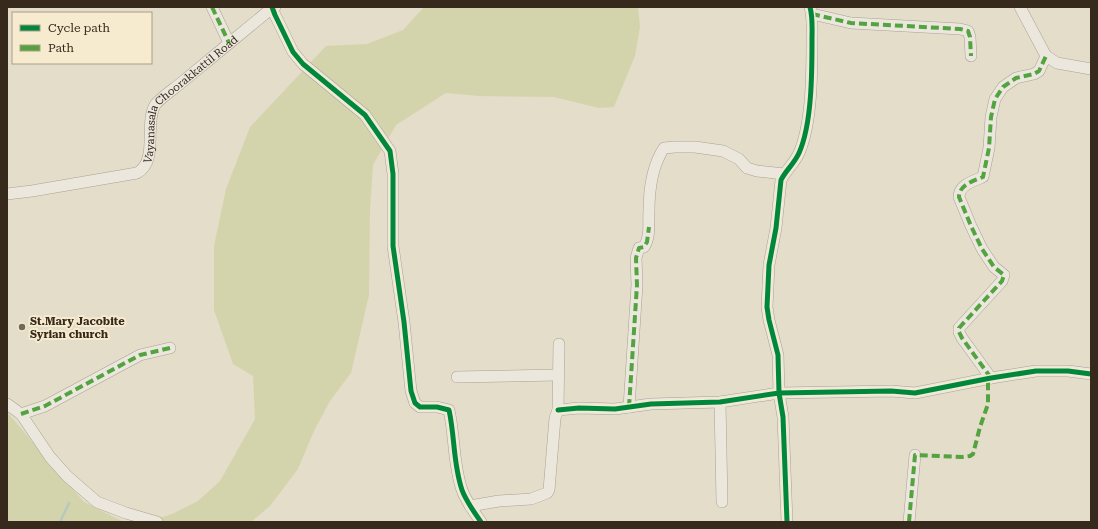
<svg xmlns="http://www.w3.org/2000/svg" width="1098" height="529" viewBox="0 0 1098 529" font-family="'Roboto Serif',serif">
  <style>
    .green { fill: #d4d4ac }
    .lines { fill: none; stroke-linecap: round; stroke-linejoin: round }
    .stream { stroke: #b6c9bd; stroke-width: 2.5 }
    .minor-casing { stroke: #a9a194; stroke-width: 12 }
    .minor { stroke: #ece7dd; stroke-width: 11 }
    .quiet { stroke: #53a341; stroke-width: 4; stroke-dasharray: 8 4; stroke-linecap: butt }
    .cycleway-casing { stroke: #f6ebcf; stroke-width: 8 }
    .cycleway { stroke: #00873e; stroke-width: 5 }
    .poi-dot { fill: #746859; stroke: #f6ebcf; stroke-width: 1.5 }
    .labels { text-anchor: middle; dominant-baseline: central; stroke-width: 4; stroke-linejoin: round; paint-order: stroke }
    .street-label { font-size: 11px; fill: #37291c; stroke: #f6ebcf }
    .poi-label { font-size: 11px; font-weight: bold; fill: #37291c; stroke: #f6ebcf; text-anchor: start }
  </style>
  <rect width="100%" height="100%" fill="#e4ddca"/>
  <path class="green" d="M424,7h214l2,20 -5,29 -21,51 -15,1 -45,-11 -75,-1 -33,-3 -50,32 -23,40 -3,45 -1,85 -18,78 -21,28 -16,30 -16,38 -28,37 -19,16h-104l25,-8 26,-13 22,-20 35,-62 -2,-43 -20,-12 -19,-54v-64l12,-57 24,-62 76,-81 41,-2 36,-14z
    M7,412l77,90 40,20h-117z"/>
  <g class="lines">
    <path class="stream" d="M60,522l9,-19"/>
    <defs>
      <g id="minor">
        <path d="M212,7l17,36"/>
        <path d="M272,7l3,8 18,37 10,12 62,51 25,36 3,23v72l11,76 7,69 4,12 5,4h17l12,3c6,27 4,54 13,80 4,11 12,22 19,32"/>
        <path d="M1020,7l26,49 11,7 34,6"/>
        <path d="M812,14l39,9 109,6 8,2 2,6 1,19"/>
        <path id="s1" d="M7,194l25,-3 105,-18c22,-12 7,-49 18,-68 4,-6 20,-17 26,-22 30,-25 61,-50 91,-75l3,-1"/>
        <path d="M457,377l101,-2"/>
        <path d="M991,378l-29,-40 -3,-6v-4l43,-47 2,-6 -10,-8 -12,-18 -11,-23 -12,-29c0,-12 14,-16 24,-20l6,-29 2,-31 4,-18 8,-12 13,-9 18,-4 5,-3 7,-15"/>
        <path d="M720,402l2,100"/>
        <path d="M7,404l14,10 29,43 17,19 30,26 29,11 31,9"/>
        <path d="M629,407l8,-122 -1,-27 3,-10 5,-1c7,-11 4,-24 5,-36 0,-21 3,-45 15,-63l11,-1h20l28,4 16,8 8,9 10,3 27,3"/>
        <path d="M558,410l21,-2 36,1 36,-5 69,-2 59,-9 112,-2 24,2 76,-15 45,-7h32l23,3"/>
        <path d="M21,414l24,-8 95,-51 30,-7"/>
        <path d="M470,506l29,-5 32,-2 16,-6 2,-3 6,-72 3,-8 1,-66"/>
        <path d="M787,522l-4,-105 -4,-24 -1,-38 -9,-35 -2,-13 2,-42 7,-37 5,-48c5,-10 13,-16 18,-27 13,-29 13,-81 13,-113 0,-11 1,-22 -2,-33"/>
        <path d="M909,522l6,-67"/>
      </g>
    </defs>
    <use href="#minor" class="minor-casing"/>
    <use href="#minor" class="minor"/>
    <path class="quiet" d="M212,7l17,36
      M812,14l39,9 109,6 8,2 2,6 1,19
      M991,378l-29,-40 -3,-6v-4l43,-47 2,-6 -10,-8 -12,-18 -11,-23 -12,-29c0,-12 14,-16 24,-20l6,-29 2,-31 4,-18 8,-12 13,-9 18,-4 5,-3 7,-15
      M629,407l8,-122 -1,-27 3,-10 5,-1 3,-5 2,-15
      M21,414l24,-8 95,-51 30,-7
      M909,522l6,-67 47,2 8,-1 3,-2 7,-27 8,-23v-25"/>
    <defs>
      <path id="cycleway" d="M272,7l3,8 18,37 10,12 62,51 25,36 3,23v72l11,76 7,69 4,12 5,4h17l12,3c6,27 4,54 13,80 4,11 12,22 19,32
        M558,410l21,-2 36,1 36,-5 69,-2 59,-9 112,-2 24,2 76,-15 45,-7h32l23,3
        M787,522l-4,-105 -4,-24 -1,-38 -9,-35 -2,-13 2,-42 7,-37 5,-48c5,-10 13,-16 18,-27 13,-29 13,-81 13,-113 0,-11 1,-22 -2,-33"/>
    </defs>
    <use href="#cycleway" class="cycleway-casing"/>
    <use href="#cycleway" class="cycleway"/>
  </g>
  <circle class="poi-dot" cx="22" cy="327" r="4"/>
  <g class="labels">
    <g class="street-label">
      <text stroke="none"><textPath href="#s1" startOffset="228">Vayanasala Choorakkattil Road</textPath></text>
    </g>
    <g class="poi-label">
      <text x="30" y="321">St.Mary Jacobite<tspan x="30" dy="13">Syrian church</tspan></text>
    </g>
  </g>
  <rect width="1098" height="529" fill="none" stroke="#37291c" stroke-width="16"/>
  <rect x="12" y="12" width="140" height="52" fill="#f6ebcf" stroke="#aa9d87"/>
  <rect x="20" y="25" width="20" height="6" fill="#00873e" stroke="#aa9d87"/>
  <text x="48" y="32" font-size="12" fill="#37291c">Cycle path</text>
  <rect x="20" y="45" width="20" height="6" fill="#53a341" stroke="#aa9d87"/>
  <text x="48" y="52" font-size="12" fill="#37291c">Path</text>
</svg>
